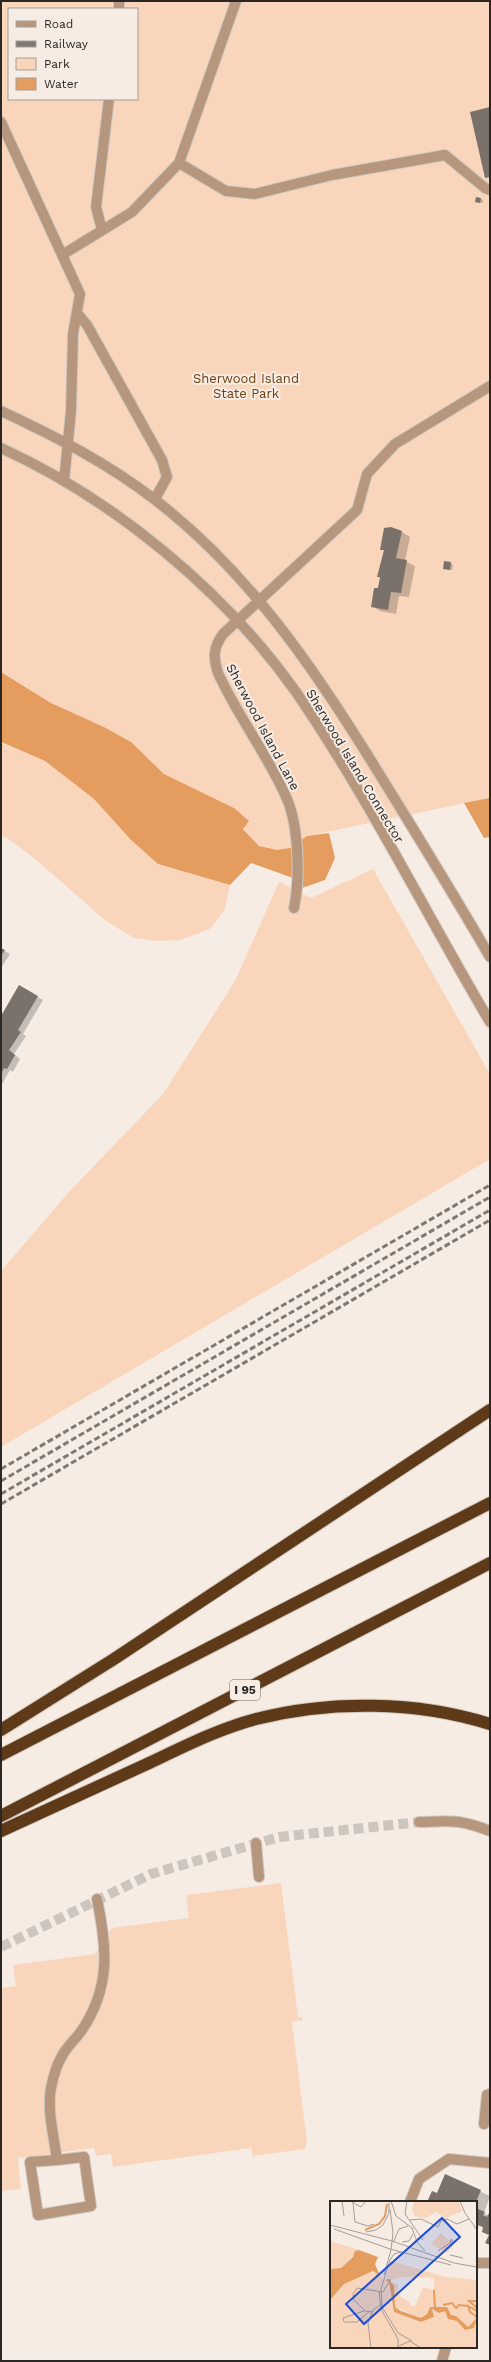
<svg xmlns="http://www.w3.org/2000/svg" width="491" height="2362" viewBox="0 0 491 2362" font-family="'Work Sans',sans-serif">
  <style>
    .green { fill: #f9d6bb; fill-rule: evenodd }
    .water { fill: #e59d5f }
    .shadow { fill: #0003 }
    .building { fill: #79716a }
    .lines { fill: none; stroke-linecap: round; stroke-linejoin: round }
    .minor-tunnel { stroke: #cdc5be; stroke-width: 10; stroke-dasharray: 10 5; stroke-linecap: butt }
    .minor-casing { stroke: #d1c9c1; stroke-width: 12 }
    .highway-casing { stroke: #d1c9c1; stroke-width: 14 }
    .minor { stroke: #b6967c; stroke-width: 10 }
    .highway { stroke: #5e3a18; stroke-width: 12 }
    .rail { stroke: #7f7873; stroke-width: 3; stroke-dasharray: 6 3; stroke-linecap: butt }
    .labels { text-anchor: middle; dominant-baseline: central; stroke-width: 4; stroke-linejoin: round; paint-order: stroke }
    .shield { fill: #f6ece4; stroke: #68625e; stroke-width: 1 }
    .shield-label { font-size: 12px; font-weight: bold; fill: #2b2724 }
    .park-label { font-size: 13px; fill: #714213; stroke: #f6ece4 }
    .street-label { font-size: 13px; fill: #2b2724; stroke: #f6ece4 }
    .inset-river { fill: none; stroke: #e59d5f; stroke-width: 2 }
    .inset-road { fill: none; stroke: #a59d97; stroke-width: 1 }
    .view { fill: #1d4ed8; fill-opacity: 0.15; stroke: #1d4ed8; stroke-width: 2 }
    .inset-edge { fill: none; stroke: #2b2724; stroke-width: 2 }
  </style>
  <rect width="100%" height="100%" fill="#f6ece4"/>
  <path class="green" d="M1,1h489v797l-183,38c-5,4 -11,10 -18,12 -30,10 -46,-17 -55,-40l-70,-34 -34,-32 -26,-15 -53,-24 -50,-31zM9,9h128v90h-128z
    M1,743l44,18 49,38 37,41 27,24 72,21 -5,24 -15,20 -30,11 -24,1 -22,-3 -28,-17 -72,-63 -28,-21 -5,-1z
    M373,869l117,205v85l-489,288v-176l67,-78 95,-99 72,-113 44,-99 32,16z
    M281,1883l17,134h4l1,3 -11,2 15,120 -2,7 -52,7 -2,-8 -138,19 -2,-13 -15,2 -2,-8 -76,10 3,31 -20,2v-203l15,-2 -3,-21 82,-11 17,-26 77,-10 -3,-23z"/>
  <path class="water" d="M1,672l50,31 53,24 27,15 33,32 70,34 15,13 -6,8 16,17 18,4 13,-2 17,-12 22,-3 6,25 -10,22 -26,9 -6,-11 -42,-15 -21,22 -72,-21 -27,-24 -37,-41 -49,-38 -44,-19z
    M490,798v39l-6,1 -20,-35z"/>
  <path class="shadow" d="M481,199l2,1v3l-7,-1z
    M402,532l8,5 -5,24 10,5 -6,31 -10,-1 -3,18 -16,-3 -8,-5 9,-28 -2,-2 6,-25 -4,-2z
    M451,563l2,2 -1,5 -8,-2z
    M1,949l9,5 -9,14z
    M19,986l24,14 -20,34 3,2 -12,18 6,5 -7,13 -3,-2 -9,16v-68z
    M446,2175l44,21 -6,17 5,3 1,-2v31v-9l-7,-4 1,-4 -5,-2 -3,6v-30h-47l9,-8z"/>
  <path class="building" d="M490,107v70l-5,1 -15,-66z
    M476,197l5,1 -1,5 -5,-1z
    M391,527l11,4 -6,27 11,2 -6,33 -10,-1 -3,18 -17,-3 3,-19h4l2,-11h-3l7,-27h-4l4,-22z
    M444,561l7,1 -1,8 -7,-1z
    M1,948l4,2 -4,6z
    M19,985l19,11 -20,34 3,2 -12,18 6,5 -8,14 -3,-1 -3,6v-58z
    M445,2174l36,16 -5,12h-49l5,-11 5,2z
    M476,2208l9,4 -2,3 4,2 3,-6v34l-5,-2 4,-8 -7,-3 1,-5 -7,-3z"/>
  <g class="lines">
    <path class="minor-tunnel" d="M1,1947l150,-73 128,-37 140,-15"/>
    <defs>
      <path id="minor" d="M119,1v8
        M1,122l79,172 -7,40 -2,77 -7,70
        M179,163l57,-162
        M102,230l-6,-23 13,-108
        M62,255l70,-43 47,-49 47,28 29,3 77,-19 113,-20 40,33 5,2
        M77,313l10,12 75,135 5,17 -12,22
        M1,411c54,25 106,52 153,88 94,72 160,169 221,268 39,63 78,126 115,190
        M1,448c112,51 224,143 295,244 72,105 129,220 194,330
        M294,908c6,-29 5,-81 -7,-109 -19,-44 -49,-82 -69,-126 -5,-16 -5,-25 5,-39l134,-124 10,-36 28,-30 95,-58
        M419,1822c33,-1 40,-3 71,9
        M256,1843l3,34
        M484,2124l3,-29 3,-1
        M57,2160l27,-3 7,49 -53,9 -8,-53 27,-2c-3,-23 -10,-50 -6,-72 2,-10 6,-24 11,-32 5,-10 14,-17 20,-26 29,-43 25,-83 15,-131
        M410,2202l9,-23 30,-20 41,4
        M476,2263h14
        M442,2361l4,-14"/>
      <path id="highway" d="M1,1730l113,-71 376,-249
        M1,1755l489,-252
        M1,1816l489,-253
        M1,1831c49,-22 97,-45 146,-67 36,-17 71,-35 109,-45 74,-19 161,-18 234,5"/>
    </defs>
    <use href="#minor" class="minor-casing"/>
    <use href="#highway" class="highway-casing"/>
    <use href="#minor" class="minor"/>
    <use href="#highway" class="highway"/>
    <path class="rail" d="M1,1469l489,-284
      M1,1481l489,-284
      M1,1494l489,-284
      M1,1504l489,-284"/>
  </g>
  <g class="labels">
    <rect class="shield" x="230" y="1680" width="30" height="20" rx="3"/>
    <g class="shield-label">
      <text x="245" y="1690">I 95</text>
    </g>
    <g class="park-label">
      <text x="246" y="378">Sherwood Island<tspan x="246" dy="15">State Park</tspan></text>
    </g>
    <g class="street-label">
      <text transform="translate(263 727) rotate(62)">Sherwood Island Lane</text>
      <text transform="translate(355 766) rotate(59)">Sherwood Island Connector</text>
    </g>
  </g>
  <g transform="translate(330 2201)">
    <rect width="147" height="147" fill="#f6ece4"/>
    <path d="M84,0h45l3,10 -16,7 -10,-6 -10,6 -11,-2 -3,-5zM111,32l13,12 -7,8 -16,-9zM0,40l29,9 -18,18 -11,1zM61,60l55,16 31,3v68h-147v-48l14,-16 26,-12 6,1 12,8 6,31 27,10 13,-5 -3,-6h4l-2,-5 -6,8 -6,4 -26,-11 -3,-25 6,2v9l4,5 7,3 2,5h4l8,-19 11,3v-12l-31,-1 -13,3 -4,-3z" fill="#f9d6bb"/>
    <path d="M29,49l19,7 -3,7 5,12 -7,-5 -29,13 -14,16v-31l11,-1 12,-11 2,-6zM58,77l6,8 1,21 6,4 20,7 6,-4 3,-7h17l4,8 5,1 12,11 9,-9 -3,10 -9,2 -8,-9 -9,-2 -3,-8 -6,2 -7,-4 2,8 -13,5 -27,-10 -5,-30 -3,-2z" fill="#e59d5f"/>
    <path class="inset-river" d="M35,29l14,-6 6,-8 2,-12M104,89l1,17M147,100h-8l8,7M113,104l9,-2 4,5 3,-3 9,1M147,110l-9,-5 2,6 7,5"/>
    <path class="inset-road" d="M12,0l2,15M20,0l11,6 5,-6M61,0l5,15 16,12 5,14 8,9M77,0l-2,13 18,26M130,0l5,12 12,17M23,2l2,19 13,4 6,-2M60,8l3,24 -2,17M80,19l11,-1 17,8 3,-6 6,-2 10,5 12,-5M0,24l62,16 62,22 23,4M4,28l56,20 61,16M36,31l10,-2 7,-5 6,-12v-10M64,40l5,-12 9,-3M72,41l7,-1 4,-7M108,50l15,-10 -2,-2 -1,4M120,54l13,3M60,59l-9,29 1,18 16,26 14,8M60,59l4,-6 7,-2M54,74l7,-25M49,90l2,18 17,30v9M34,110l-21,7 1,4h13l13,-11M43,111l-8,-1 -11,-11 -1,-6 4,-6 26,4 8,-13M69,145l11,-5 11,7M41,147l-3,-25 5,-13 7,-5"/>
    <path class="view" d="M112,17l18,19 -96,87 -18,-20z"/>
    <rect width="147" height="147" class="inset-edge"/>
  </g>
  <rect width="491" height="2362" fill="none" stroke="#2b2724" stroke-width="4"/>
  <rect x="8" y="8" width="130" height="92" fill="#f6ece4" stroke="#a59d97"/>
  <rect x="16" y="21" width="20" height="6" fill="#b6967c" stroke="#a59d97"/>
  <text x="44" y="28" font-size="12" fill="#2b2724">Road</text>
  <rect x="16" y="41" width="20" height="6" fill="#7f7873" stroke="#a59d97"/>
  <text x="44" y="48" font-size="12" fill="#2b2724">Railway</text>
  <rect x="16" y="58" width="20" height="12" fill="#f9d6bb" stroke="#a59d97"/>
  <text x="44" y="68" font-size="12" fill="#2b2724">Park</text>
  <rect x="16" y="78" width="20" height="12" fill="#e59d5f" stroke="#a59d97"/>
  <text x="44" y="88" font-size="12" fill="#2b2724">Water</text>
</svg>
